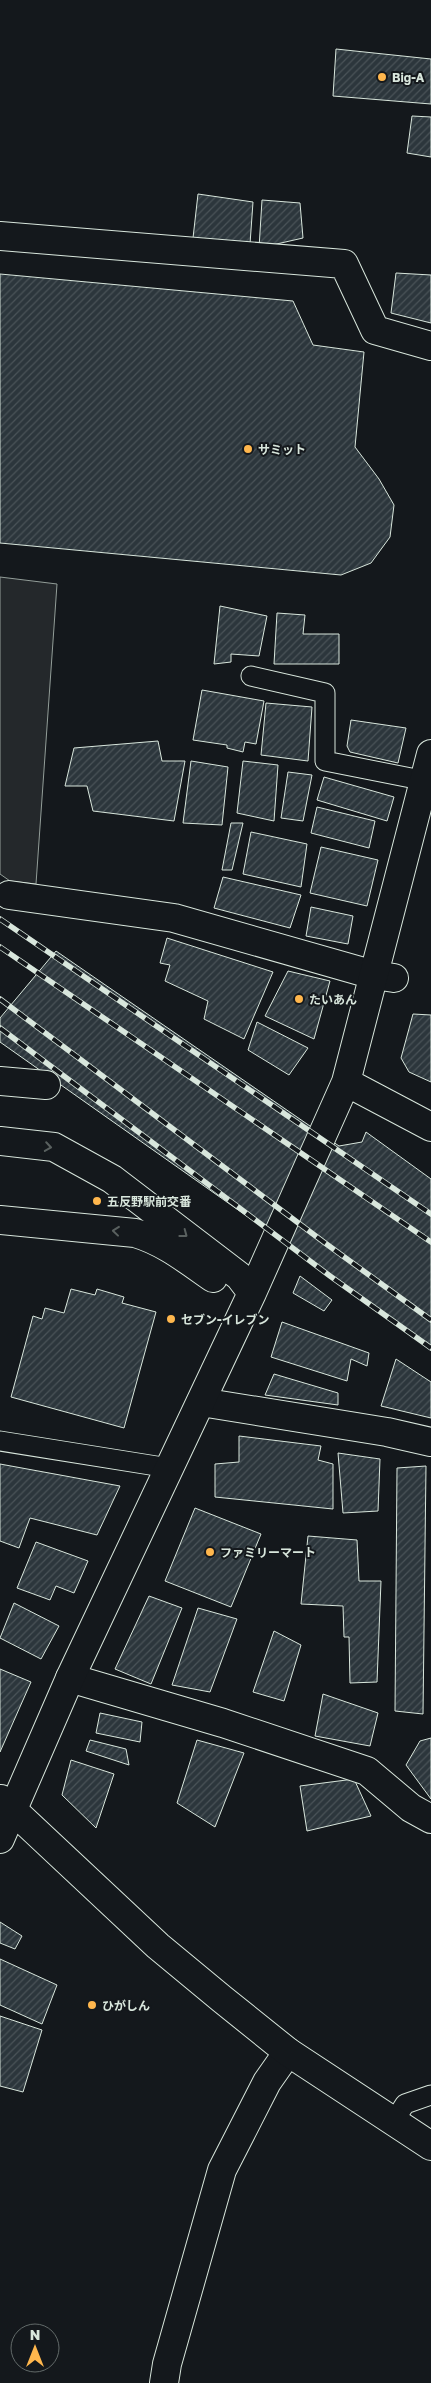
<svg xmlns="http://www.w3.org/2000/svg" width="431" height="2383" viewBox="0 0 431 2383" font-family="'Golos Text','Noto Sans JP',sans-serif">
  <style>
    .parking { fill: #24282b; stroke: #939e99 }
    .building { fill: url(#building-hatch); stroke: #d8e6dc }
    .lines { fill: none; stroke-linecap: round; stroke-linejoin: round }
    .lane-casing { stroke: #d8e6dc; stroke-width: 21 }
    .street-casing { stroke: #d8e6dc; stroke-width: 30 }
    .secondary-casing { stroke: #d8e6dc; stroke-width: 30 }
    .lane { stroke: #14181c; stroke-width: 19 }
    .street { stroke: #14181c; stroke-width: 28 }
    .secondary { stroke: #14181c; stroke-width: 28 }
    .rail-casing { stroke: #d8e6dc; stroke-width: 5.5 }
    .rail { stroke: #14181c; stroke-width: 4; stroke-dasharray: 11; stroke-linecap: butt }
    .oneway { stroke: #59605f }
    .poi-dot { fill: #ffb74d; stroke: #14181c; stroke-width: 2 }
    .labels { text-anchor: middle; dominant-baseline: central; stroke-width: 4; stroke-linejoin: round; paint-order: stroke }
    .poi-label { font-size: 12px; font-weight: bold; fill: #d8e6dc; stroke: #14181c; text-anchor: start }
  </style>
  <defs>
    <pattern id="building-hatch" width="6" height="6" patternUnits="userSpaceOnUse" patternTransform="scale(1.25)"><rect width="6" height="6" fill="#2c363c"/><path d="M-1 1l2-2M0 6l6-6M5 7l2-2" fill="none" stroke="#4a5358"/></pattern>
  </defs>
  <rect width="100%" height="100%" fill="#14181c"/>
  <path class="parking" d="M0,577l57,7 -21,300 -26,-3 -10,-7z"/>
  <path class="building" d="M336,49l95,10v45l-98,-8z
    M412,116l19,1v40l-24,-4z
    M198,194l55,8 -3,42 -57,-6z
    M262,200l38,3 3,35 -44,10z
    M396,273l35,2v48l-40,-10z
    M0,274l293,27 20,44 51,7 -9,95 24,32 15,26 -4,32 -19,26 -30,12 -341,-32z
    M220,606l47,10 -8,40 -28,-2v8l-17,2z
    M277,613l28,2 -2,19h36v30h-65z
    M202,690l62,11 -8,43 -11,-2 -2,10 -16,-4v-3l-34,-5z
    M266,703l46,4 -4,54 -47,-6z
    M351,720l55,8 -8,35 -48,-11 -3,-6z
    M158,741l4,20h23l-11,60 -81,-10 -6,-25h-22l9,-38z
    M191,761l37,6 -6,58 -39,-2z
    M243,761l35,4 -4,56 -37,-8z
    M288,772l24,3 -9,46 -22,-3z
    M324,777l70,20 -7,24 -70,-21z
    M317,807l58,14 -6,27 -58,-15z
    M231,823h12l-11,47h-10z
    M251,832l56,12 -6,43 -58,-13z
    M321,847l57,13 -11,46 -57,-13z
    M223,877l78,18 -11,33 -76,-20z
    M311,907l42,9 -5,28 -42,-8z
    M167,938l106,34 -29,67 -40,-20 4,-18 -43,-20 5,-16 -10,-2z
    M56,951l283,195 23,-4 4,-10 65,47v167l-431,-304v-24z
    M288,971l42,10 -16,58 -49,-23z
    M413,1014l18,1v67l-22,-10 -8,-14z
    M257,1022l51,26 -19,27 -41,-25z
    M300,1276l32,24 -8,11 -31,-18z
    M71,1289l24,6 2,-6 27,8 -2,6 34,9 -32,116 -113,-31 22,-81 9,3 3,-11 19,5z
    M282,1322l87,31 -2,13 -16,-7 -4,22 -76,-24z
    M396,1359l35,23v36l-50,-12z
    M274,1374l64,19v12l-73,-10z
    M239,1436l82,10 -3,14 15,4v45l-118,-12v-33l24,-2z
    M338,1453l42,6 -2,52 -35,2z
    M0,1464l120,22 -23,49 -67,-17 -11,30 -19,-7z
    M426,1466l-3,248 -28,-3 2,-243z
    M195,1508l66,26 -30,73 -66,-26z
    M308,1536l49,4 2,41h22l-4,101 -27,1 -1,-46h-5l-1,-31 -42,-2z
    M36,1542l52,19 -14,32 -18,-7 -6,14 -33,-12z
    M149,1596l33,12 -31,76 -36,-15z
    M14,1603l45,23 -18,33 -41,-21z
    M198,1608l39,11 -27,73 -38,-7z
    M274,1631l27,14 -17,56 -31,-9z
    M0,1669l31,13 -31,70z
    M323,1694l55,19 -8,33 -55,-10z
    M100,1713l42,9 -2,20 -44,-9z
    M431,1738v61l-25,-34 14,-24z
    M90,1740l36,9 3,16 -43,-14z
    M197,1740l47,13 -29,74 -38,-24z
    M71,1760l43,14 -18,54 -34,-33z
    M354,1779l17,37 -64,15 -7,-45z
    M0,1922l22,14 -7,13 -15,-6z
    M0,1959l57,26 -15,39 -42,-19z
    M0,2016l42,14 -19,62 -23,-6z"/>
  <g class="lines">
    <defs>
      <path id="lane" d="M251,676l74,17v68l106,21
        M0,1441l169,27
        M394,2121l11,-17 26,-9"/>
      <path id="street" d="M0,236l344,28 31,66 56,16
        M9,895l165,23 200,57 20,3
        M0,1081l46,4
        M201,1402l186,30 44,10
        M70,1678l153,45 144,48 44,37 20,11
        M164,2383l3,-19 55,-194 45,-88 21,-30"/>
      <path id="secondary" d="M346,1082l85,45
        M0,1141l54,6 58,32 127,97 13,17
        M0,1220l135,13c30,9 52,27 78,45
        M1,1799l157,147 64,53 66,53 143,94
        M0,1839l70,-161 182,-385 94,-211 85,-328"/>
    </defs>
    <use href="#lane" class="lane-casing"/>
    <use href="#street" class="street-casing"/>
    <use href="#secondary" class="secondary-casing"/>
    <use href="#lane" class="lane"/>
    <use href="#street" class="street"/>
    <use href="#secondary" class="secondary"/>
    <defs>
      <path id="rail" d="M0,919l431,295
        M0,947l431,295
        M0,999l325,244 106,77
        M0,1028l330,248 101,72"/>
    </defs>
    <use href="#rail" class="rail-casing"/>
    <use href="#rail" class="rail"/>
  </g>
  <defs><path id="oneway-chevron" d="M-2-3.5L2.5 0L-2 3.5" fill="none" stroke-width="1.6" stroke-linecap="round" stroke-linejoin="round" transform="scale(1.25)"/></defs>
  <g class="oneway">
    <use href="#oneway-chevron" transform="translate(48 1147) rotate(9)"/>
    <use href="#oneway-chevron" transform="translate(116 1231) rotate(-174)"/>
    <use href="#oneway-chevron" transform="translate(184 1234) rotate(37)"/>
  </g>
  <g class="poi-dot">
    <circle cx="382" cy="77" r="5"/>
    <circle cx="248" cy="449" r="5"/>
    <circle cx="299" cy="999" r="5"/>
    <circle cx="97" cy="1201" r="5"/>
    <circle cx="171" cy="1319" r="5"/>
    <circle cx="210" cy="1552" r="5"/>
    <circle cx="92" cy="2005" r="5"/>
  </g>
  <g class="labels">
    <g class="poi-label">
      <text x="392" y="77">Big-A</text>
      <text x="258" y="449">サミット</text>
      <text x="309" y="999">たいあん</text>
      <text x="107" y="1201">五反野駅前交番</text>
      <text x="181" y="1319">セブン-イレブン</text>
      <text x="220" y="1552">ファミリーマート</text>
      <text x="102" y="2005">ひがしん</text>
    </g>
  </g>
  <g transform="translate(35 2348)"><circle r="24" fill="#14181c" stroke="#626a69"/>
  <path d="M0-4L9 19L0 12L-9 19Z" fill="#ffb74d"/>
  <text y="-8" font-size="14" font-weight="bold" text-anchor="middle" fill="#d8e6dc">N</text>
  </g>
</svg>
